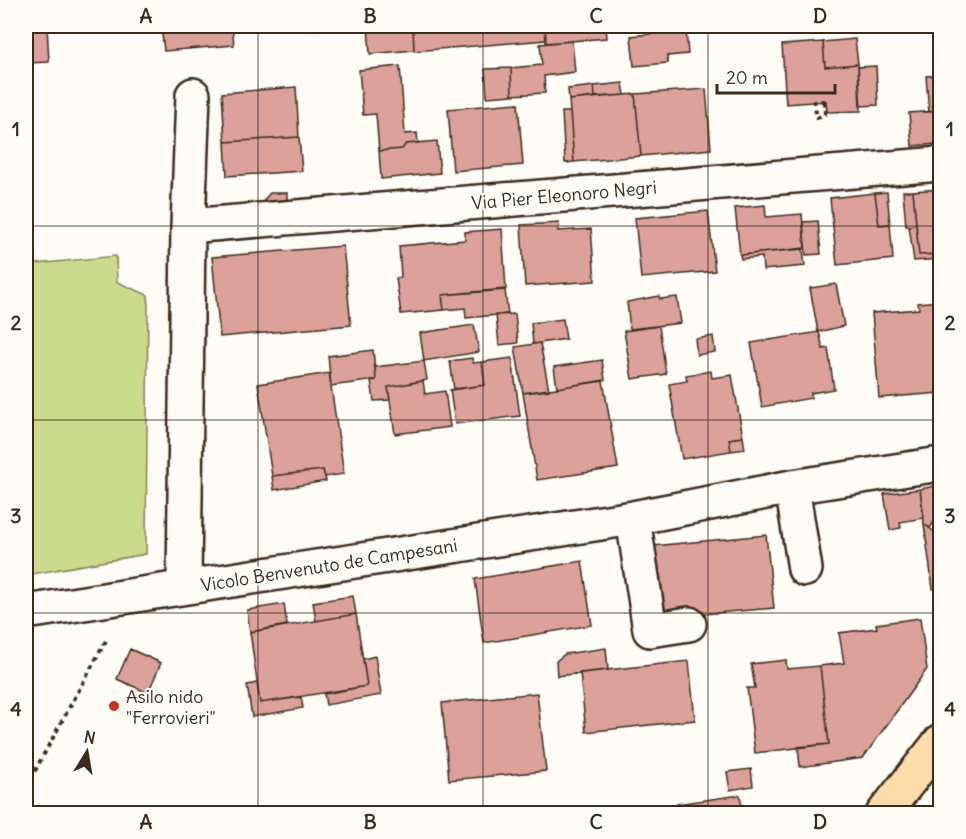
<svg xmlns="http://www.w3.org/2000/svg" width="966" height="839" viewBox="0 0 966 839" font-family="Delius,sans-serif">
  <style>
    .green { fill: #ccda8e; stroke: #848256; stroke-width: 1.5 }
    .building { fill: #dba19a; stroke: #3b2a1e; stroke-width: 1.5 }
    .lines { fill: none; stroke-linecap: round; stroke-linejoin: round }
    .minor-casing { stroke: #3b2a1e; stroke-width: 38 }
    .major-casing { stroke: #3b2a1e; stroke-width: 38 }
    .path { stroke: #3b2a1e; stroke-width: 4; stroke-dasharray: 4.5 4.5; stroke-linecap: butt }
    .minor { stroke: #fdfcf7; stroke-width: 33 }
    .major { stroke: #fbddab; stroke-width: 33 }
    .grid { fill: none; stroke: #3b2a1e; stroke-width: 1.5; stroke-opacity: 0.55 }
    .poi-dot { fill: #c8321e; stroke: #fdfcf7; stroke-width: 2 }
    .labels { text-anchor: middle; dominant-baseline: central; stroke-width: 4.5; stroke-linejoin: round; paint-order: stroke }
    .street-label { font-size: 18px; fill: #3b2a1e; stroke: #fdfcf7 }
    .poi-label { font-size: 18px; fill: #3b2a1e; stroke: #fdfcf7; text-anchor: start }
    .neatline { fill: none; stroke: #3b2a1e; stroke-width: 2 }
    .grid-label { font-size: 20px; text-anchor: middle; font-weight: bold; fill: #3b2a1e }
  </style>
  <rect width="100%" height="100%" fill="#fdfcf7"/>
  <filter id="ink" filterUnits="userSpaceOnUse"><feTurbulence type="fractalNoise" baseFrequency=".0167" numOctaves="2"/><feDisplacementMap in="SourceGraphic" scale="12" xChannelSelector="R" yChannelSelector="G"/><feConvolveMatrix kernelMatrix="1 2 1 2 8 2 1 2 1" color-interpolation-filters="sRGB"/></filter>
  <g filter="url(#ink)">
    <path class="green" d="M116,256l1,26 31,13 -2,259 -120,21v-310z"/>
    <path class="building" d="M26,26h21l2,36 -23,1z
      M161,26h71l2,19 -70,6z
      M307,26h42v1l-41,3z
      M368,26h45l1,24 -44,4z
      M413,26h132l1,14 -132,11z
      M569,26h37l1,12 -61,5 -1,-15z
      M686,30l2,24 -21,2 1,7 -34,3 -3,-30z
      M855,39l3,25 -33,3 -2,-25z
      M572,41l3,31 -31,4 1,17 -33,2 -1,-27 31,-3 -2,-21z
      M823,42l2,25 33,-3 3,47 -34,1 -1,-11 -40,3 -4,-59z
      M400,66l5,68 12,-1 1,10 -12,1 -4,5 -23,2 -3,-37 -13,1 -4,-45z
      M876,66l2,39 -18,1 -2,-39z
      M511,68l1,27 -25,2 -2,-28z
      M940,75v68l-3,1 -2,-33 -6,1 -3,-36z
      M623,83l2,12 -30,2 -1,-11z
      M594,86l1,11 -26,3 -1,-11z
      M296,87l3,50 -74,5 -3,-49z
      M706,89l5,60 -70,7 -6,-62z
      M635,94l6,62 -67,6 -5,-62z
      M518,103l5,62 -70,6 -5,-62z
      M935,111l2,33 -25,2 -3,-33z
      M562,112h8l4,50 -9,1z
      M299,137l3,34 -75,5 -2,-34z
      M437,141l3,32 -59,6 -2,-28 23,-2 4,-5z
      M940,189v65l-21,1 -6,-64z
      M903,191h10l3,34 -10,1z
      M887,192l3,32 -11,1 -4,-32z
      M270,193h17v9l-22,3 -1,-5z
      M875,193l4,32 11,-1 3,35 -56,6 -7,-67z
      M765,205l1,12 36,-3 3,34 -65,7 -5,-47z
      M708,211l7,60 -74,7 -6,-60z
      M818,221l3,33 -15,1 -3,-33z
      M559,223l-1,8 33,-2 4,52 -70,5 -4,-61z
      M916,225l3,30 21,-1v5l-26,2 -5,-35z
      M502,229l4,60 -64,6 2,15 -43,4 -5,-36 5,-1 -2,-31 66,-6v-8z
      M343,246l8,79 -131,12 -8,-80z
      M803,249l2,17 -42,4 -1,-13 -21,2 -1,-4z
      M836,284l8,42 -26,6 -8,-44z
      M505,290l3,24 -42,4 -1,-10 -21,2 -2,-15z
      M659,296l1,3 17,-2 4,26 -51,6 -3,-27z
      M940,301v92l-61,5 -7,-85 47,-4 -1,-6z
      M515,314l3,29 -19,2 -3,-30z
      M563,319l3,20 -33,5 -2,-21z
      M474,325l5,27 -55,9 -4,-28z
      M659,326l7,48 -34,5 -8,-48z
      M819,332l4,17 5,-1 6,41 -23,4v5l-49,9 -11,-64z
      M713,336l2,16 -18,3 -2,-16z
      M540,343l9,47 -26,3 -8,-46z
      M373,350l3,30 -45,6 -3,-30z
      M472,358l1,5 9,-1 3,23 -31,4 -4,-28z
      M512,358l8,58 -65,8 -5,-34 35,-5 -3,-23z
      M602,360l3,20 -48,8 -3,-21z
      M424,361l3,19 -39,7 2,13 -16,1 -3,-21h5l-1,-13z
      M711,371l1,7 20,-3 11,62 -14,2 2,12 -49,8 -13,-75 18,-3 -1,-6z
      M329,373l15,101 -19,3 -2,-7 -51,6 -14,-92z
      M423,381l2,13 20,-3 5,36 -55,7 -7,-47z
      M603,381l15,87 -81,12 -14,-87z
      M743,437l2,12 -14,2 -2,-12z
      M323,470l3,11 -52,9 -2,-14z
      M940,485v28l-10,15 -6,-4 -4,-35z
      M920,489l4,29 -24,4 1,6 -11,2 -6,-36z
      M924,524l16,12v53h-7z
      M766,535l8,73 -116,10 -5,-72z
      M582,561l10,64 -108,18 -9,-64z
      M353,596l3,18 -40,7 -3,-19z
      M284,604l3,21 -37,7 -3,-22z
      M356,614l11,72 -107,17 -10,-71z
      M920,618l7,51 -64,89 -63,9 -2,-20 31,-3 -9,-78 24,-3 -5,-30 38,-5 -1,-4z
      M606,648l2,22 -51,6 -1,-15 9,-7z
      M130,649l31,14 -13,30 -31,-14z
      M375,656l6,39 -55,10 -2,-11 43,-8 -4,-27z
      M786,660l1,9 33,-3 9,78 -74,9 -8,-65h8l-4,-24z
      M689,661l6,59 -109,12 -6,-59z
      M257,683l3,20 41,-6 2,11 -51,9 -5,-32z
      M537,693l9,78 -97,9 -7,-77z
      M751,769l2,17 -23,4 -3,-18z
      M740,795l3,19h-65l-1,-10z"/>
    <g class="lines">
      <defs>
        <path id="minor" d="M188,226l752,-62
          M792,487l13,82
          M633,518l17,112 39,-6
          M184,587l4,-361 5,-131
          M26,612l607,-94 159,-31 148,-23"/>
        <path id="major" d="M883,814l57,-72"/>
      </defs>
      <use href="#minor" class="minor-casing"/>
      <use href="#major" class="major-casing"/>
      <path class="path" d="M824,101l1,13 -8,4 -3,-16z
        M26,787l82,-150"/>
      <use href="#minor" class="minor"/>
      <use href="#major" class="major"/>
    </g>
  </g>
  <path class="grid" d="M258,26v788M483,26v788M708,26v788M26,226h914M26,420h914M26,613h914"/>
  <circle class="poi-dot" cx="114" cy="706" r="6"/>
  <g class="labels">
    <g class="street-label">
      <text transform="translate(564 195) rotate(-5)">Via Pier Eleonoro Negri</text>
      <text transform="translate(329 565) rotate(-9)">Vicolo Benvenuto de Campesani</text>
    </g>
    <g class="poi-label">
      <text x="126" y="696">Asilo nido<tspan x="126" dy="21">"Ferrovieri"</tspan></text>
    </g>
  </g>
  <rect width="966" height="839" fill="none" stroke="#fdfcf7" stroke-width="66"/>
  <g transform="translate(87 752) rotate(11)" stroke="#fdfcf7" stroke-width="4.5" paint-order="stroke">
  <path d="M0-4.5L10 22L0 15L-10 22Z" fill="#3b2a1e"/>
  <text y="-9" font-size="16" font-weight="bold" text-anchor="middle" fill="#3b2a1e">N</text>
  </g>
  <path d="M717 84v9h118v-9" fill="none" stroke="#3b2a1e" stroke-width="3"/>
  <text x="726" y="84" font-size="18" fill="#3b2a1e" stroke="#fdfcf7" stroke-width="4.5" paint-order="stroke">20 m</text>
  <rect x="33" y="33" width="900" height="773" class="neatline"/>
  <g class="grid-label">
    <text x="146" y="23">A</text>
    <text x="370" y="23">B</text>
    <text x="596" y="23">C</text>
    <text x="820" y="23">D</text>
    <text x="16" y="136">1</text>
    <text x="950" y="136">1</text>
    <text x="16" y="330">2</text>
    <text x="950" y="330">2</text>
    <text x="16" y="523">3</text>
    <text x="950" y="523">3</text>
    <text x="16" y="716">4</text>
    <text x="950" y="716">4</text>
    <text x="146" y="829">A</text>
    <text x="370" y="829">B</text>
    <text x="596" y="829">C</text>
    <text x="820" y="829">D</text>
  </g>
</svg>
